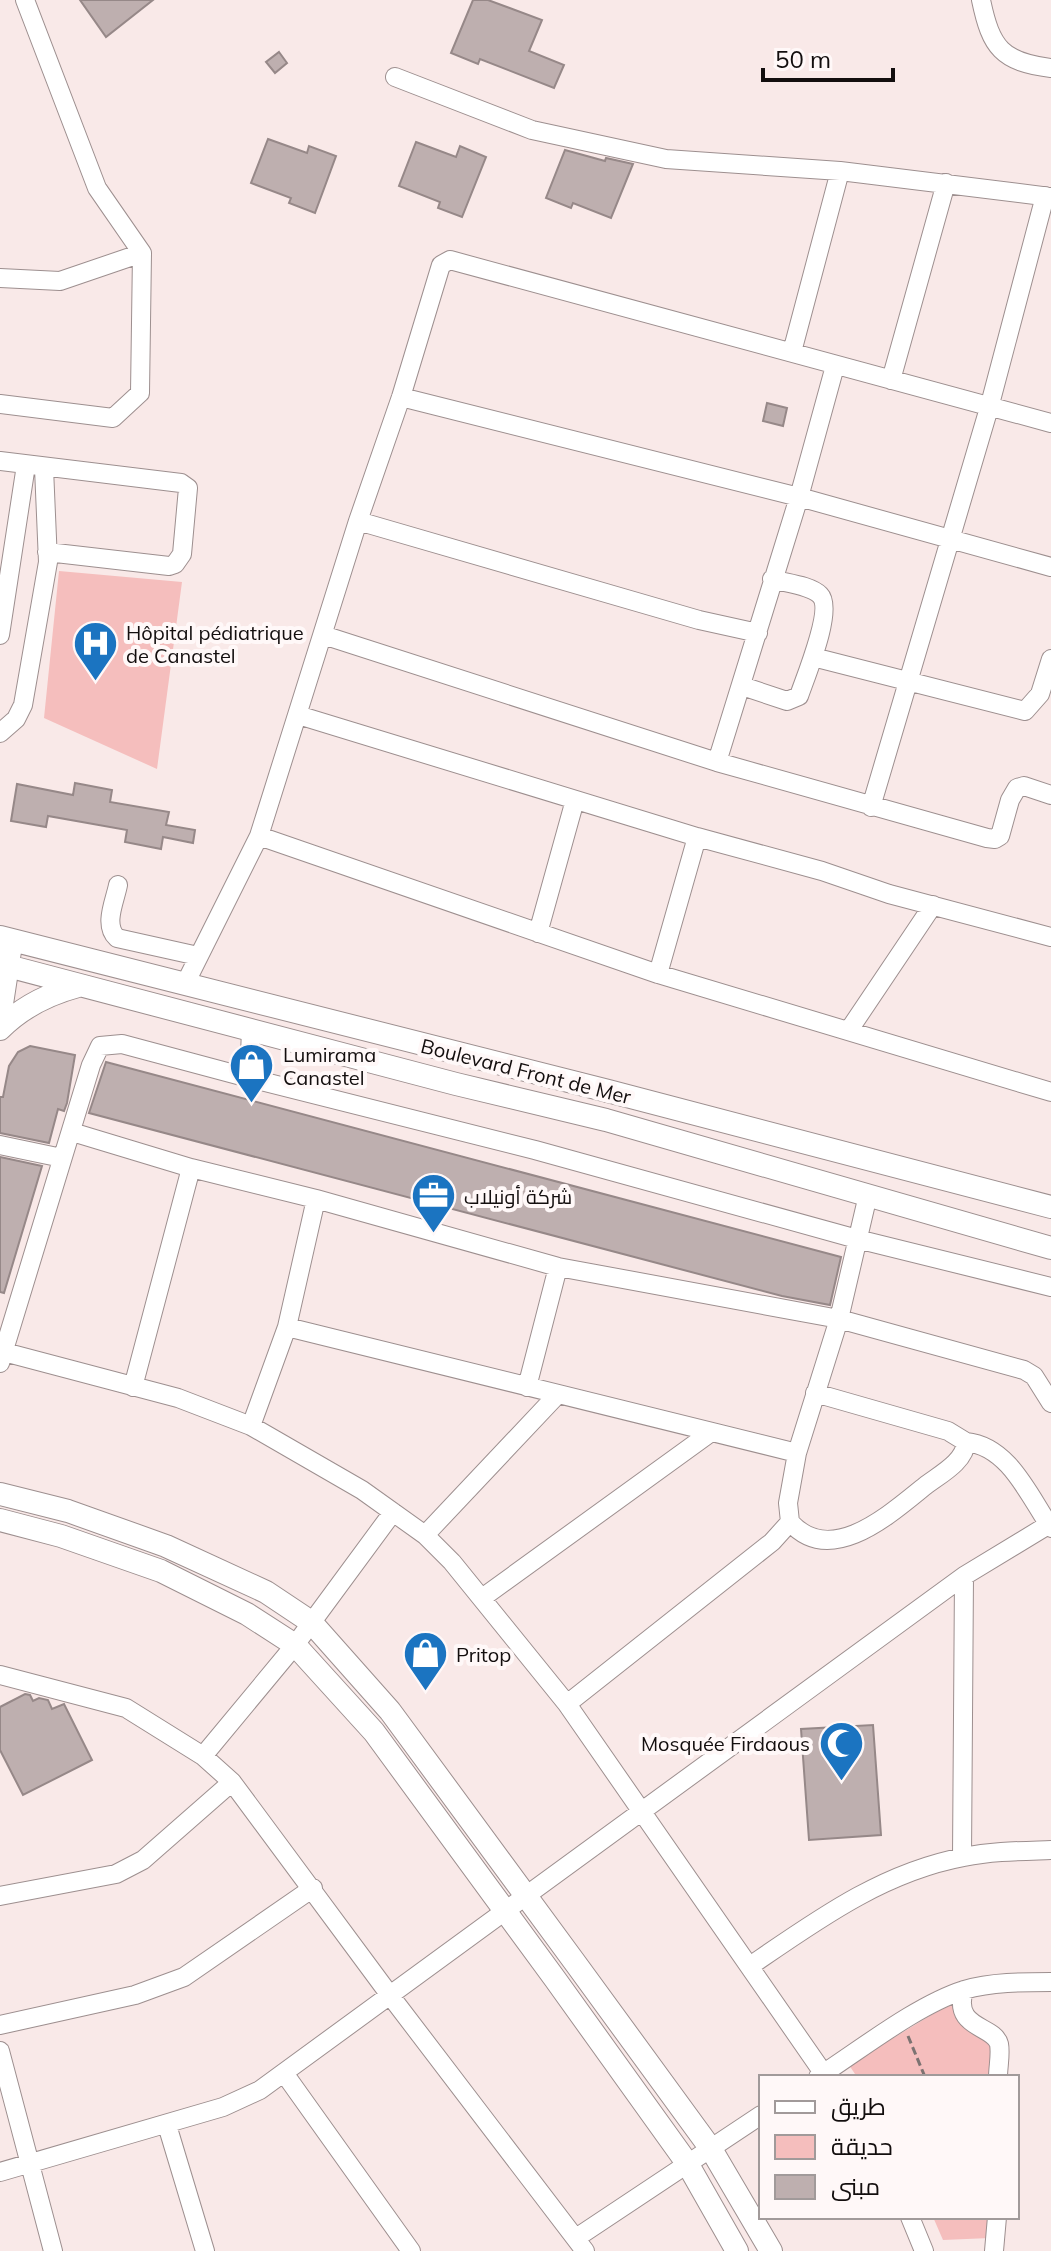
<svg xmlns="http://www.w3.org/2000/svg" width="1051" height="2251" viewBox="0 0 1051 2251" font-family="Mulish,Cairo,sans-serif">
  <style>
    .green { fill: #f5bebd }
    .building { fill: #beafaf; stroke: #968888; stroke-width: 2 }
    .lines { fill: none; stroke-linecap: round; stroke-linejoin: round }
    .minor-casing { stroke: #9d8f8f; stroke-width: 20 }
    .major-casing { stroke: #9d8f8f; stroke-width: 24 }
    .path { stroke: #7d7372; stroke-width: 3; stroke-dasharray: 8 4; stroke-linecap: butt }
    .minor { stroke: #fff; stroke-width: 18 }
    .major { stroke: #fff; stroke-width: 22 }
    .labels { text-anchor: middle; dominant-baseline: central; stroke-width: 8; stroke-linejoin: round; paint-order: stroke }
    .poi-label { font-size: 20px; fill: #130e0e; stroke: #fff8f8; text-anchor: start }
    .street-label { font-size: 20px; fill: #130e0e; stroke: #fff8f8 }
  </style>
  <rect width="100%" height="100%" fill="#f9e9e8"/>
  <path class="green" d="M59,571l123,11 -25,187 -113,-51z
    M964,2001l30,32 -1,44h-136l-8,-12 92,-56z
    M933,2217h57v21l-47,2z"/>
  <path class="building" d="M80,0h73l-47,37z
    M473,0h15l54,20 -13,31 35,14 -10,23 -74,-29 -2,5 -27,-11z
    M279,52l8,11 -12,10 -9,-11z
    M268,139l39,14 2,-7 27,10 -21,57 -26,-10 2,-5 -40,-15z
    M416,142l40,15 4,-11 26,11 -24,60 -24,-9 2,-6 -41,-16z
    M565,150l40,11 1,-3 27,6 -22,54 -38,-15 -2,5 -25,-10z
    M767,403l20,5 -4,18 -20,-5z
    M75,783l37,7 -2,12 59,10 -3,13 29,5 -2,13 -30,-6 -2,12 -36,-7 2,-12 -79,-14 -2,11 -35,-6 6,-37 56,11z
    M30,1046l45,9 -8,48 -3,8 -6,-2 -9,34 -49,-10v-36h3l6,-31 9,-14z
    M106,1062l735,195 -11,48 -48,-9 -693,-183z
    M0,1157l42,9 -38,127 -4,-1z
    M25,1694l5,1 3,6 6,-3 9,2 4,9 12,-5 28,56 -69,35 -23,-45v-43z
    M873,1725l8,110 -72,5 -8,-111z"/>
  <g class="lines">
    <defs>
      <path id="minor" d="M25,0l72,188 45,65
        M981,0c10,48 21,62 70,68
        M395,77l137,53 134,29 174,12 211,26
        M0,278l60,3 82,-28 -2,140 -27,25 -113,-14
        M792,352l48,-181
        M891,380l55,-197
        M401,397l398,100 252,70
        M0,461l181,22 7,5 -6,66 -7,10 -6,2 -122,-14
        M358,521l341,99 59,13
        M0,635l26,-170
        M323,635l394,127 270,76 8,1 5,-3 10,-36 7,-12 7,-2 27,9
        M813,657l212,54 15,-17 11,-35
        M742,686l45,15 12,-5c6,-18 35,-87 21,-101 -10,-10 -35,-12 -48,-16
        M298,715l399,122 125,34 67,23 162,43
        M0,733l16,-14 7,-14 25,-143 -4,-94
        M717,762l82,-265 36,-131
        M871,807l118,-399 56,-212
        M259,836l399,138 393,118
        M118,885c-3,16 -15,40 -1,53l81,18
        M538,933l37,-133
        M658,974l39,-137
        M185,984l74,-148 99,-315 43,-124 40,-132 9,-5 601,163
        M849,1030l84,-125
        M249,1078l2,-48
        M72,1132l119,36 125,31 242,68 281,52 185,51 10,6 17,27
        M0,1145l62,13
        M287,1327l510,126
        M4,1352l174,46 73,28 111,64 63,45 27,27 115,142 259,373
        M0,1363l91,-298 9,-19 22,-2 127,34 286,72 322,89 194,48
        M133,1387l58,-219
        M527,1387l31,-120
        M251,1426l36,-99 29,-128
        M966,1442c43,4 63,54 85,86
        M790,1522c41,46 100,-8 135,-36 14,-11 40,-24 41,-44l-18,-11 -133,-38
        M425,1535l133,-141
        M482,1598l228,-165
        M0,1675l126,33 77,48 29,26 157,212 196,257
        M567,1704l205,-162 18,-20 -2,-19 9,-50 42,-134 29,-124
        M203,1756l92,-111 98,-133
        M962,1857l2,-281
        M0,1896l116,-22 27,-14 89,-78
        M750,1966c67,-46 133,-94 214,-109 29,-6 58,-6 87,-7
        M964,1990c-12,39 30,35 35,54 2,10 -1,23 -1,33
        M0,2025l135,-30 49,-18 129,-89
        M0,2051l53,200
        M284,2073l127,178
        M818,2077c42,-27 99,-72 146,-87 27,-8 59,-8 87,-8
        M167,2125l38,126
        M0,2172l223,-65 37,-17 704,-514 84,-51
        M910,2217l14,34
        M576,2238l185,-123
        M994,2251l3,-34"/>
      <path id="major" d="M0,937l608,154 443,116
        M0,964l456,120 150,36 445,128
        M0,1017l10,-66
        M0,1029c22,-22 48,-35 78,-43
        M0,1494l68,17 98,35 100,46 45,30 79,89 186,253 135,185 60,102
        M0,1520l61,16 100,35 86,43 48,31 79,87 181,247 132,184 50,88"/>
    </defs>
    <use href="#minor" class="minor-casing"/>
    <use href="#major" class="major-casing"/>
    <path class="path" d="M908,2036l17,41"/>
    <use href="#minor" class="minor"/>
    <use href="#major" class="major"/>
  </g>
  <defs>
    <symbol id="hospital-pin" viewBox="-11 -11 22 30"><path d="M0 17L-7.5 6A9.5 9.5 0 1 1 7.5 6Z" fill="#1b74c1" stroke="#fff8f8"/><path d="M-5-5h3v3.5h4V-5h3V5h-3V1.5h-4V5h-3Z" fill="#fff"/></symbol>
    <symbol id="shop-pin" viewBox="-11 -11 22 30"><path d="M0 17L-7.5 6A9.5 9.5 0 1 1 7.5 6Z" fill="#1b74c1" stroke="#fff8f8"/><path d="M-5-2.5h2.3a2.7 3.5 0 0 1 5.4 0H5L5.5 6h-11ZM-1.5-2.5h3a1.5 2.3 0 0 0-3 0Z" fill="#fff"/></symbol>
    <symbol id="office-pin" viewBox="-11 -11 22 30"><path d="M0 17L-7.5 6A9.5 9.5 0 1 1 7.5 6Z" fill="#1b74c1" stroke="#fff8f8"/><path d="M-6-3h4V-5.5h4V-3h4V5H-6ZM-1-4.5V-3h2v-1.5ZM-6 0V1H6V0Z" fill="#fff"/></symbol>
    <symbol id="mosque-pin" viewBox="-11 -11 22 30"><path d="M0 17L-7.5 6A9.5 9.5 0 1 1 7.5 6Z" fill="#1b74c1" stroke="#fff8f8"/><path d="M3.5-4.9A6 6 0 1 0 3.5 4.9A5 5 0 1 1 3.5-4.9Z" fill="#fff"/></symbol>
  </defs>
  <g fill-rule="evenodd">
    <use href="#hospital-pin" x="70" y="618" width="51" height="69"/>
    <use href="#shop-pin" x="226" y="1040" width="51" height="69"/>
    <use href="#office-pin" x="408" y="1170" width="51" height="69"/>
    <use href="#shop-pin" x="400" y="1628" width="51" height="69"/>
    <use href="#mosque-pin" x="816" y="1718" width="51" height="69"/>
  </g>
  <g class="labels">
    <g class="poi-label">
      <text x="126" y="632">Hôpital pédiatrique<tspan x="126" dy="23">de Canastel</tspan></text>
      <text x="283" y="1054">Lumirama<tspan x="283" dy="23">Canastel</tspan></text>
      <text x="464" y="1196">شركة أونيلاب</text>
      <text x="456" y="1654">Pritop</text>
      <text x="810" y="1743" text-anchor="end">Mosquée Firdaous</text>
    </g>
    <g class="street-label">
      <text transform="translate(526 1071) rotate(14)">Boulevard Front de Mer</text>
    </g>
  </g>
  <rect x="759" y="2075" width="260" height="144" fill="#fff8f8" stroke="#a19a9a" stroke-width="2"/>
  <rect x="775" y="2101" width="40" height="12" fill="#ffffff" stroke="#a19a9a" stroke-width="2"/>
  <text x="831" y="2115" font-size="24" fill="#130e0e">طريق</text>
  <rect x="775" y="2135" width="40" height="24" fill="#f5bebd" stroke="#a19a9a" stroke-width="2"/>
  <text x="831" y="2155" font-size="24" fill="#130e0e">حديقة</text>
  <rect x="775" y="2175" width="40" height="24" fill="#beafaf" stroke="#a19a9a" stroke-width="2"/>
  <text x="831" y="2195" font-size="24" fill="#130e0e">مبنى</text>
  <path d="M763 68v12h130v-12" fill="none" stroke="#130e0e" stroke-width="4"/>
  <text x="775" y="68" font-size="24" fill="#130e0e" stroke="#fff8f8" stroke-width="6" paint-order="stroke">50 m</text>
</svg>
